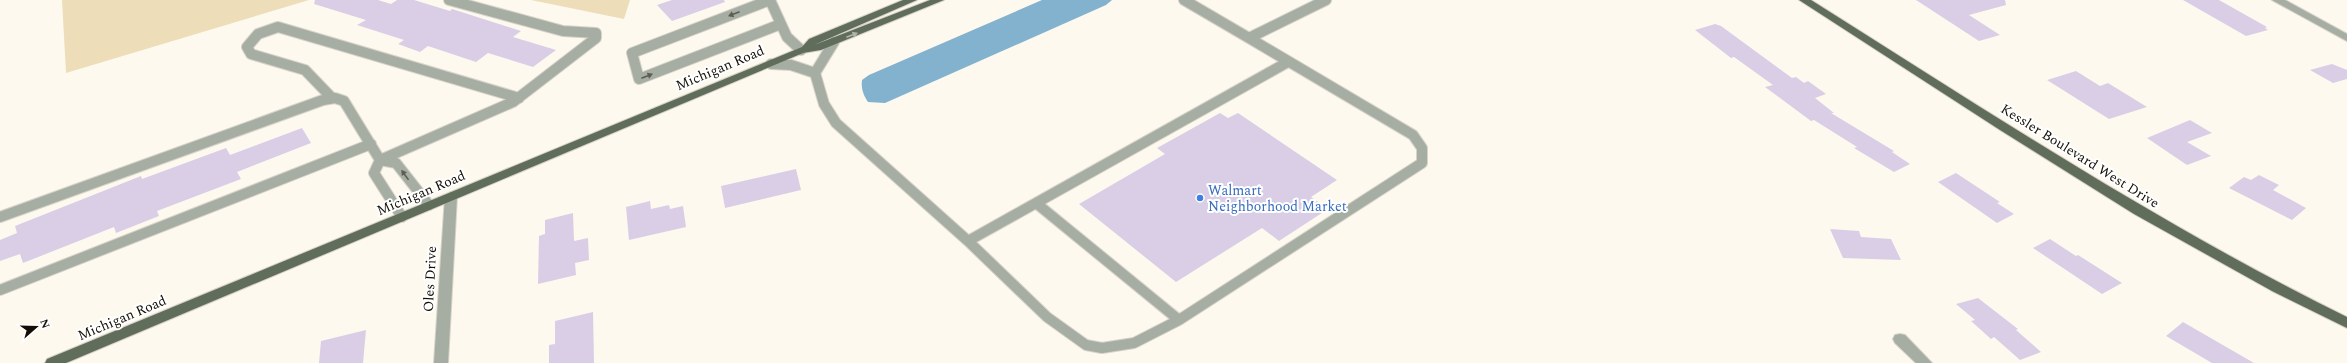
<svg xmlns="http://www.w3.org/2000/svg" width="2347" height="363" viewBox="0 0 2347 363" font-family="Spectral,serif">
  <style>
    .green { fill: #eddeb9 }
    .water { fill: #82b2ce }
    .building { fill: #dacee6 }
    .lines { fill: none; stroke-linecap: round; stroke-linejoin: round }
    .lane-casing { stroke: #d7d3ca; stroke-width: 12 }
    .street-casing { stroke: #d7d3ca; stroke-width: 2 }
    .primary-casing { stroke: #d7d3ca; stroke-width: 2 }
    .lane { stroke: #a6ada2; stroke-width: 10 }
    .street { fill: #a6ada2; fill-rule: evenodd }
    .primary { fill: #616d5b; fill-rule: evenodd }
    .oneway { fill: #5c5e54 }
    .oneway2 { fill: #b0b6ad }
    .shop-dot { fill: #3f7fe0; stroke: #fff; stroke-width: 1.5 }
    .labels { text-anchor: middle; dominant-baseline: central; stroke-width: 4; stroke-linejoin: round; paint-order: stroke }
    .street-label { font-size: 14px; fill: #120e06; stroke: #fff }
    .shop-label { font-size: 14px; fill: #366cbe; stroke: #fff; text-anchor: start }
  </style>
  <rect width="100%" height="100%" fill="#fdf9ef"/>
  <path class="green" d="M62,0h247l-243,73z
    M531,0h99l-6,19z"/>
  <path class="water" d="M1042,0h70l-6,5 -221,98 -17,-1c-5,-8 -7,-13 -6,-22l7,-5z"/>
  <path class="building" d="M315,0h63l13,4 6,-4h17l36,11 2,-2 69,22 -8,6 43,13 -23,17 -45,-14 -12,9 -48,-16 -8,6 -22,-8 6,-4 -47,-15 9,-5 -52,-16z
    M672,0h52l1,2 -53,19 -15,-16z
    M1916,0h89l1,5 -37,10 31,20 -21,6z
    M2183,0h36l48,27 -2,1 3,2 -22,6z
    M1715,24l6,2 71,52 4,-1 8,6 4,-2 18,13 -11,4 19,15h-3l63,38 -2,1 18,12 -16,8 -40,-24 3,-1 -43,-27 -3,1 -46,-34 8,-2 -39,-28 -3,1 -36,-28z
    M2332,64l15,6v9l-14,4 -23,-13z
    M2076,71l24,15 8,-3 39,24 -38,12 -62,-39z
    M1220,113l8,5 10,-5 99,67 -26,17 17,12 -49,32 -17,-13 -86,54 -97,-78 86,-50 -8,-6z
    M2190,120l22,13 -25,9 24,14 -24,9 -40,-27z
    M302,128l9,15 -74,29 4,7 -84,32 2,5 -43,17 -2,-6 -91,36 -3,-9 -20,7v-21l17,-7 -2,-7 126,-50 1,3 84,-31 4,7z
    M796,169l5,21 -76,18 -4,-22z
    M1956,173l44,29 -3,1 17,11 -17,9 -59,-41z
    M2259,175l20,10 -6,5 33,18 -14,12 -63,-32 15,-11 7,3z
    M650,201l1,8 18,-4 1,4 13,-3 3,21 -57,13 -3,-33z
    M573,213l1,28 14,-3 1,22 -14,3 1,12 -38,9 1,-48 6,-2v-14z
    M1830,229l29,2 2,6 30,2 10,21 -58,-2z
    M2050,239l26,17 2,-1 44,28 -20,11 -69,-46z
    M1978,298l40,31 -2,1 25,22 -21,8 -26,-23 -3,2 -20,-18 4,-1 -19,-16z
    M593,312l1,51h-45v-18l6,-1v-23z
    M2183,322l71,41h-42l-46,-27z
    M366,330l-3,33h-44l2,-22z"/>
  <g class="lines">
    <defs>
      <path id="lane" d="M1184,0l65,38 77,-38
        M781,24l-142,55 -7,-26 138,-53 17,37 14,13
        M834,42l-19,31 9,31 12,19 132,118 79,76 39,28 16,3 32,-5 45,-23 243,-157v-15l-9,-13 -164,-97
        M771,64l20,1 24,8
        M332,98l-27,-28 -54,-16 -4,-7 11,-13 20,-7 241,71
        M1036,203l143,117
        M0,217l323,-117 12,-2 9,3 36,59 133,-58 83,-64v-5l-33,-2 -114,-31
        M402,217l-28,-44 6,-13 16,3 33,42
        M968,241l320,-179
        M0,290l371,-146"/>
      <path id="street" d="M2272,0h13l62,34v7z
        M451,192l6,4 -9,167h-14l11,-167z
        M1900,334l5,1 27,28h-16l-21,-20 -2,-4 2,-4z"/>
      <path id="primary" d="M903,0h14l-103,45 116,-45h14l-123,50 -18,3 -737,310h-21l2,-4 755,-312 7,-8z
        M1799,0h12c176,111 349,225 536,317v11l-75,-37 -138,-77 -134,-84z"/>
    </defs>
    <use href="#lane" class="lane-casing"/>
    <use href="#street" class="street-casing"/>
    <use href="#primary" class="primary-casing"/>
    <use href="#lane" class="lane"/>
    <use href="#street" class="street"/>
    <use href="#primary" class="primary"/>
  </g>
  <defs><path id="oneway-solid" d="M-6-.8H1V-3.2L6.5 0L1 3.2V.8H-6Z"/></defs>
  <g class="oneway">
    <use href="#oneway-solid" transform="translate(734 14) rotate(159)"/>
    <use href="#oneway-solid" transform="translate(647 76) rotate(-21)"/>
    <use href="#oneway-solid" transform="translate(405 175) rotate(-126)"/>
  </g>
  <use class="oneway2" href="#oneway-solid" transform="translate(852 35) rotate(-21)"/>
  <circle class="shop-dot" cx="1200" cy="198" r="4"/>
  <g class="labels">
    <g class="street-label">
      <text transform="translate(720 68) rotate(-23)">Michigan Road</text>
      <text transform="translate(2080 156) rotate(32)">Kessler Boulevard West Drive</text>
      <text transform="translate(421 193) rotate(-23)">Michigan Road</text>
      <text transform="translate(430 279) rotate(-87)">Oles Drive</text>
      <text transform="translate(122 318) rotate(-23)">Michigan Road</text>
    </g>
    <g class="shop-label">
      <text x="1208" y="190">Walmart<tspan x="1208" dy="16">Neighborhood Market</tspan></text>
    </g>
  </g>
  <g transform="translate(36 327) rotate(70)" stroke="#ffffff" stroke-width="3" paint-order="stroke">
  <path d="M0-3L7 15L0 10L-7 15Z" fill="#120e06"/>
  <text y="-6" font-size="11" font-weight="bold" text-anchor="middle" fill="#120e06">N</text>
  </g>
</svg>
